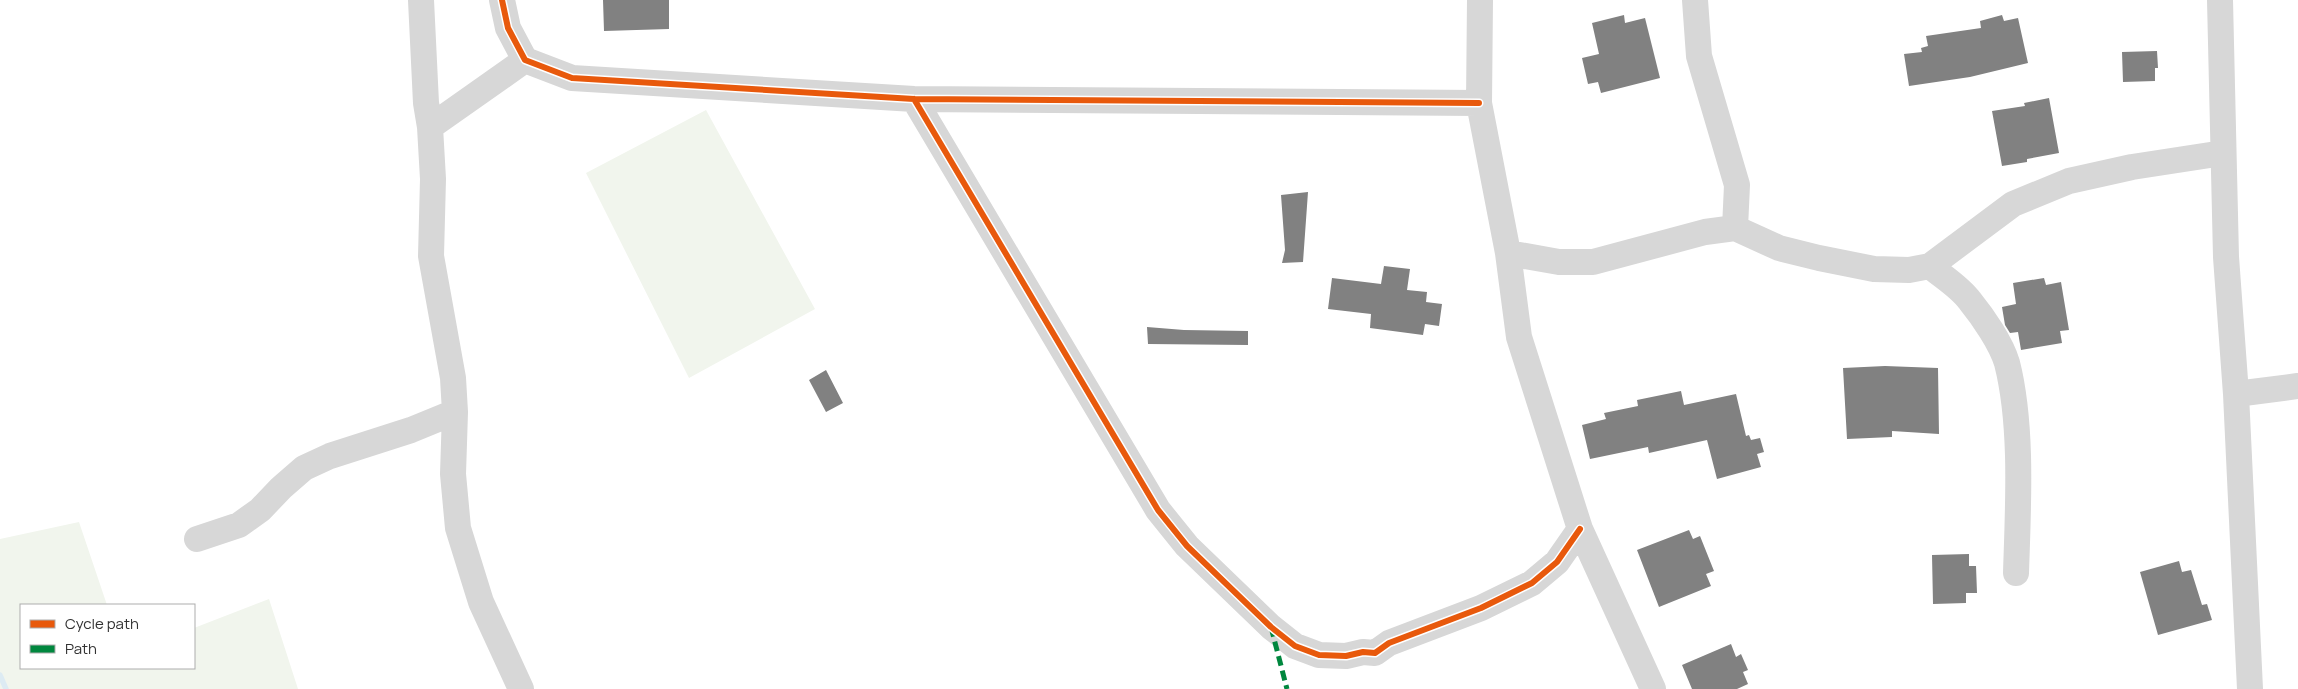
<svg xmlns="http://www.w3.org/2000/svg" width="2298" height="689" viewBox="0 0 2298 689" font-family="Manrope,sans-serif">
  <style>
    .green { fill: #f1f5ed }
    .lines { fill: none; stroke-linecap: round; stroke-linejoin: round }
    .stream { stroke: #ddebf3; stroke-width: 5.5 }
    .building { fill: #818181 }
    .minor { stroke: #d7d7d7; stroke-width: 26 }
    .quiet { stroke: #00873e; stroke-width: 5; stroke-dasharray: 10 5; stroke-linecap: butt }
    .cycleway-casing { stroke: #fff; stroke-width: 9 }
    .cycleway { stroke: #e8590c; stroke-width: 6 }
  </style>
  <rect width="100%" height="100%" fill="#fff"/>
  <path class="green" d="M706,110l109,199 -126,69 -103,-205z
    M79,522l28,83h-86v63h173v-40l75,-29 29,90h-298v-150z"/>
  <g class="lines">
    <path class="stream" d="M0,675l6,14"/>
  </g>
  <path class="building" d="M603,0h66v29l-65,2z
    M1624,15l1,8 20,-5 15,60 -59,15 -3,-11 -10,2 -6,-26 17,-4 -7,-31z
    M2002,15l2,6 14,-3 10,45 -58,14 -61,9 -5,-32 18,-2 -1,-4 7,-2 -2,-10 55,-8 -1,-7z
    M2157,51l1,17h-3v13l-32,1 -1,-30z
    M2049,98l10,55 -32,6v3l-25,4 -10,-55 33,-5 -1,-3z
    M1308,192l-5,70 -21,1 3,-13 -4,-55z
    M1384,266l26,3 -3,21 20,2 -1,10 16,2 -3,22 -14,-2 -2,11 -53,-7 1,-14 -43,-5 4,-31 49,6z
    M2044,278l2,7 15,-3 8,48 -9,1 2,12 -41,7 -3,-18 -8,1 -5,-8 -3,-18 14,-3 -3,-21z
    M1147,327l37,3 64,1v14l-100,-1z
    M1885,366l53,2 1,66 -47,-3v6l-45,2 -4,-71z
    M826,370l17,33 -17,9 -17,-32z
    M1681,391l3,14 52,-11 10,42 3,-1 2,5 9,-2 4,14 -7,2 4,13 -44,12 -10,-39 -58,13 -1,-6 -58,12 -8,-34 24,-6 -2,-6 34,-7 -1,-6z
    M1689,530l4,9 7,-3 14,35 -8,3 5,12 -52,21 -22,-57z
    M1969,554v12h7l1,27h-11v10l-33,1 -1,-49z
    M2179,561l3,11 9,-2 11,35 5,-1 5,16 -54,15 -18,-63z
    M1731,644l5,13 5,-3 7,16 -5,2 5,12 -11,5h-45l-10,-24z"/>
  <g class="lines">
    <path class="minor" d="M421,0l5,103 4,24 3,52 -2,77 22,122 2,34 -2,62 5,54 23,74 40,87
      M502,0l6,28 17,32 47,18 342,21 565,4
      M1480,0l-1,103 29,150 11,84 61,192 73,160
      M1695,0l4,56 38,129 -2,43
      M2220,0l6,257 10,137 14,295
      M914,99l244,411 29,36 84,81 24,19 24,9 27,1 17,-4 12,1 14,-10 92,-35 51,-25 25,-21 23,-33
      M430,127l95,-67
      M1508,253l51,9h34l112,-30 30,-4 44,20 40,10 55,11 35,1 21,-4 83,-62 56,-23 63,-14 91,-14
      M1930,266c13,11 30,21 40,35 13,16 31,42 37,62 16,63 11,145 9,210
      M2236,394l62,-8
      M197,539l42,-14 21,-15 21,-22 23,-20 26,-12 81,-26 44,-18"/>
    <path class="quiet" d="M1271,627l16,62"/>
    <defs>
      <path id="cycleway" d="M502,0l6,28 17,32 47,18 342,21 565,4
        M914,99l244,411 29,36 84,81 24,19 24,9 27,1 17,-4 12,1 14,-10 92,-35 51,-25 25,-21 23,-33"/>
    </defs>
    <use href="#cycleway" class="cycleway-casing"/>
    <use href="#cycleway" class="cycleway"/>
  </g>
  <rect x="20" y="604" width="175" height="65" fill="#ffffff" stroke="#adadad"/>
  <rect x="30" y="620" width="25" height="8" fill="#e8590c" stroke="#adadad"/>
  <text x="65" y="629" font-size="15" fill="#333333">Cycle path</text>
  <rect x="30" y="645" width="25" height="8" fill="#00873e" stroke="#adadad"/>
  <text x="65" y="654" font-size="15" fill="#333333">Path</text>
</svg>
